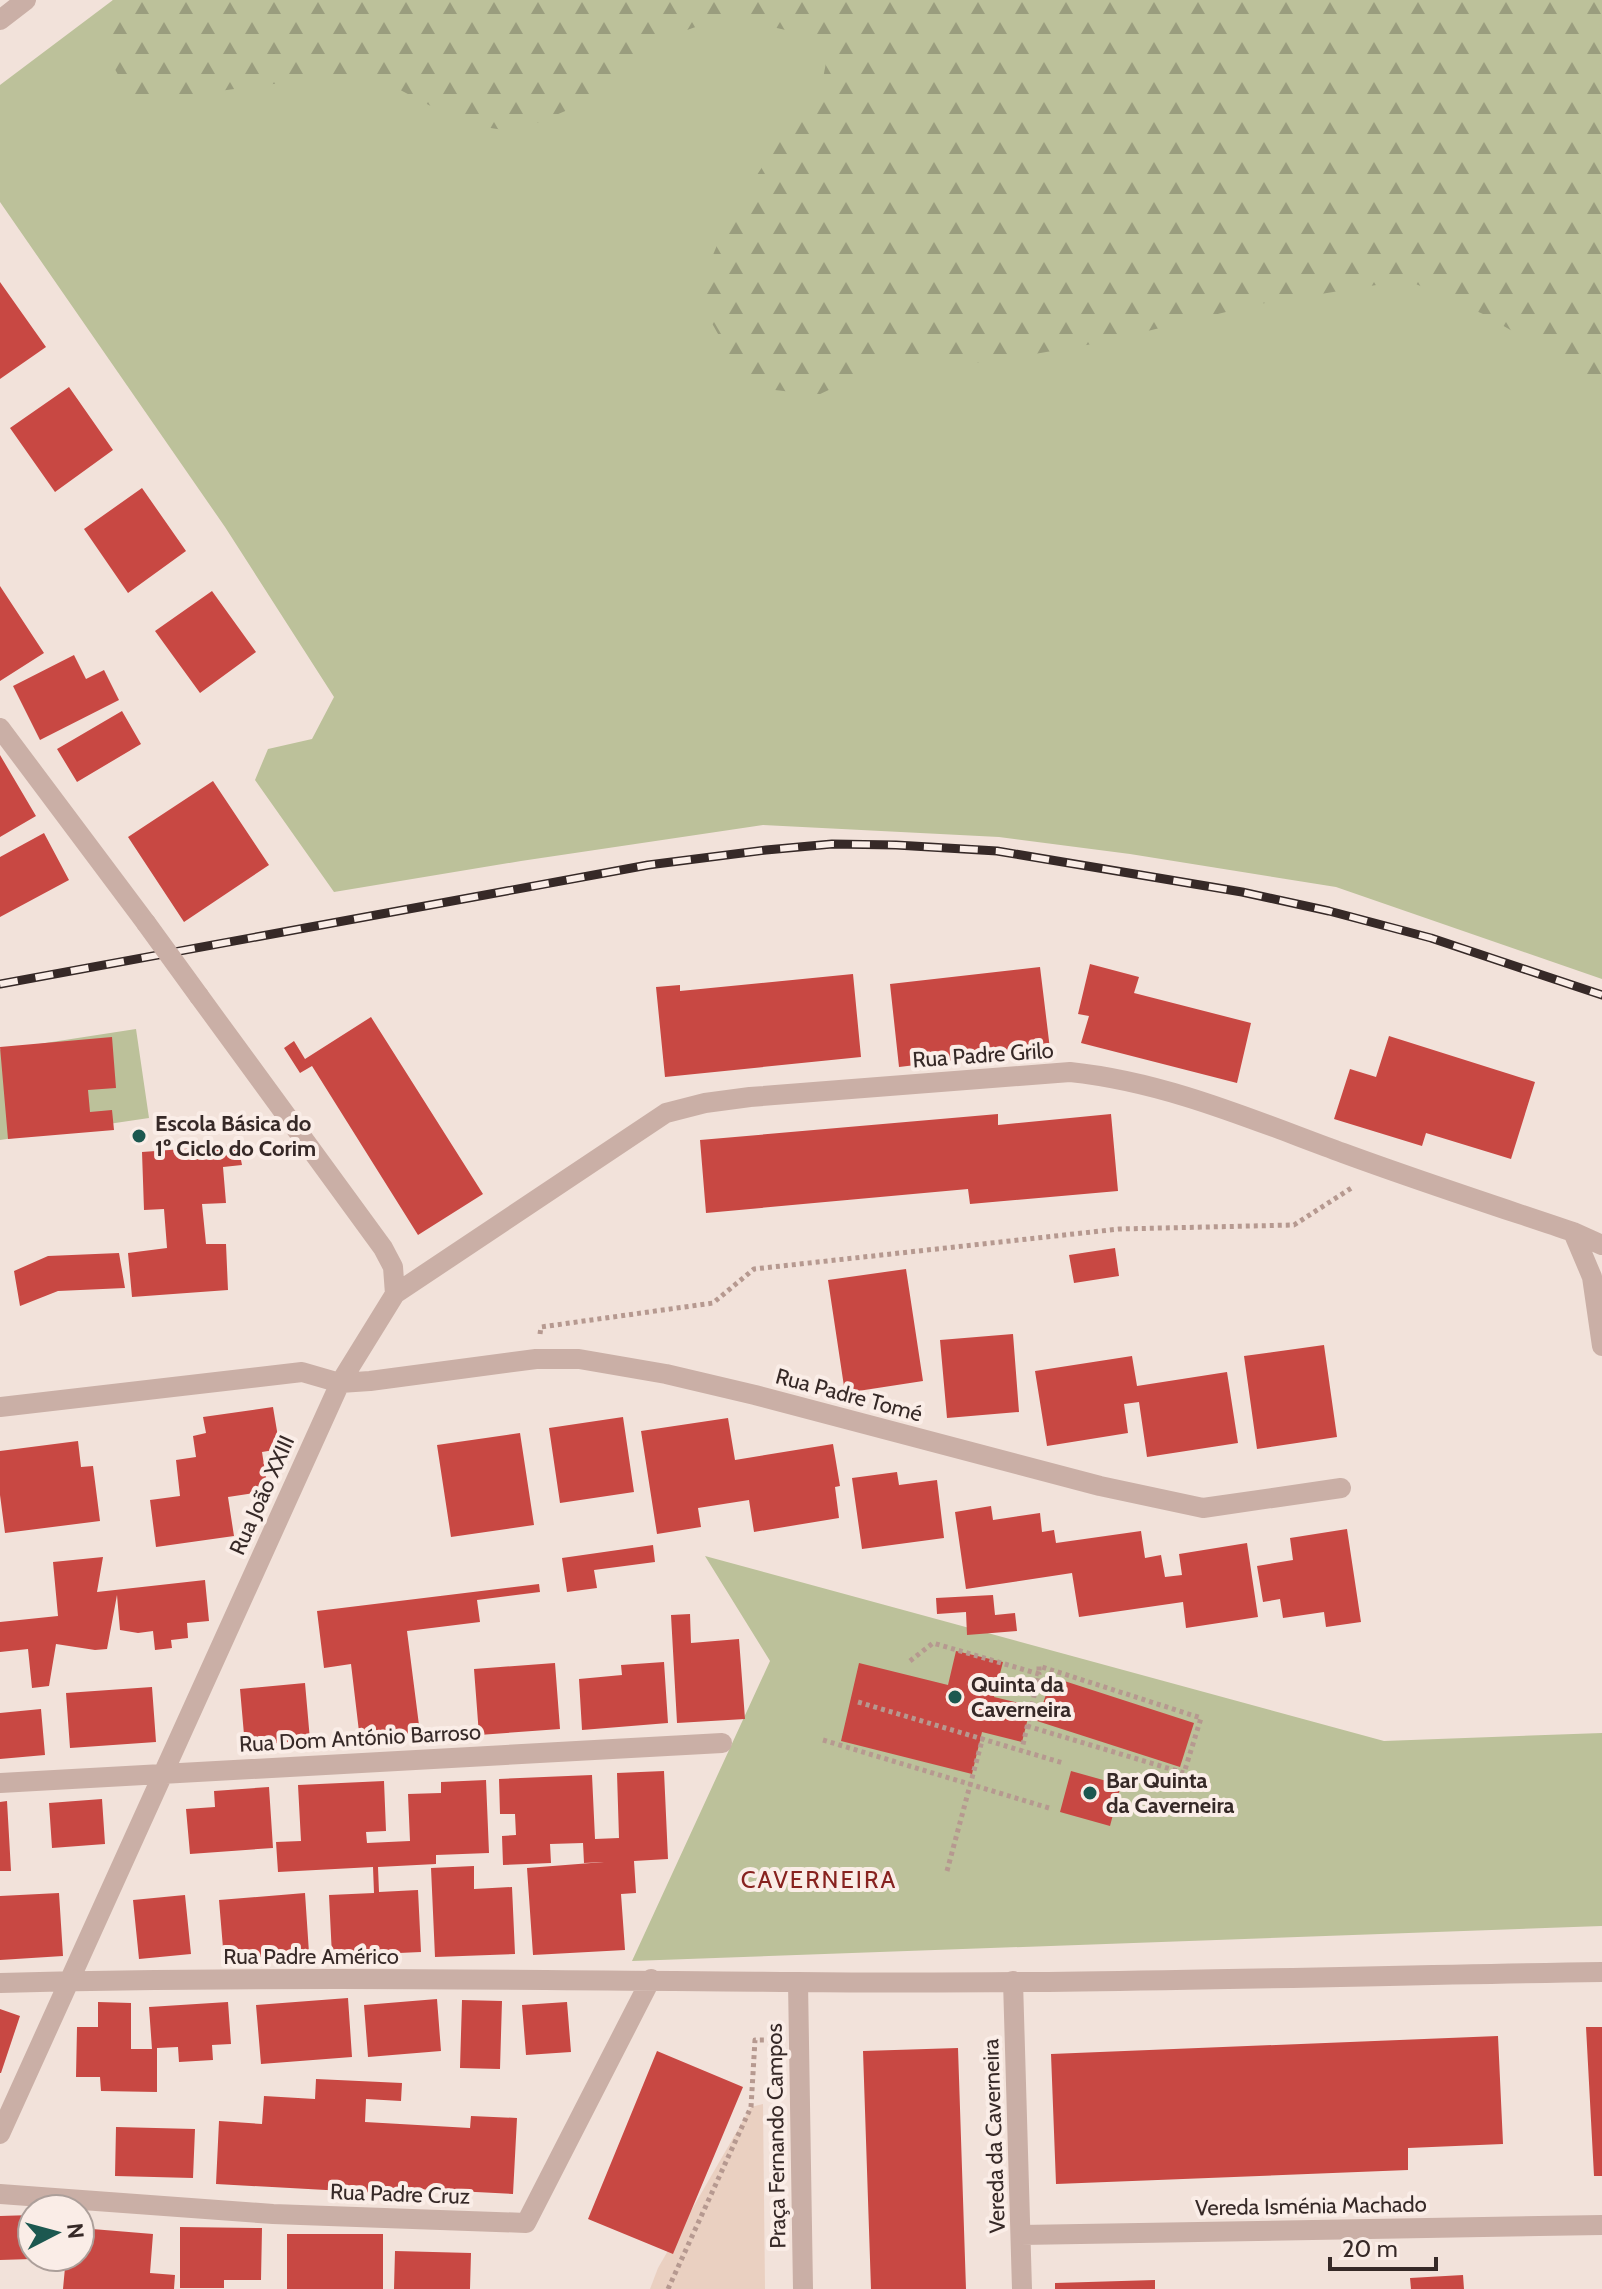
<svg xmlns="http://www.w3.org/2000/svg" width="1602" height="2289" viewBox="0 0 1602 2289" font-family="Cabin,sans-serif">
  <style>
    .green { fill: #bcc19a }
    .forest { fill: url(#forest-firs) }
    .plaza { fill: #ead0c1 }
    .building { fill: #c84843 }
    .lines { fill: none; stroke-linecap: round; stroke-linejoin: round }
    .path { stroke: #b69990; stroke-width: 5; stroke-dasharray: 4 4; stroke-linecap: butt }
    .street { stroke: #caafa6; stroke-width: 20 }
    .rail-casing { stroke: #362927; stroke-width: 9 }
    .rail { stroke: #faede7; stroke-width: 6; stroke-dasharray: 18; stroke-linecap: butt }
    .street-bridge { stroke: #caafa6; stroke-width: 20 }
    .poi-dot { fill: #1c5850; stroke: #faede7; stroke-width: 3 }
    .labels { text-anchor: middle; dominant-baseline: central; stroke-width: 8; stroke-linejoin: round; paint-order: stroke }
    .street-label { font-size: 22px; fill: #362927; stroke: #faede7 }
    .poi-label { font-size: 22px; font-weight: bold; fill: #362927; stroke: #faede7; text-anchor: start }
    .neighbourhood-label { font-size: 24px; letter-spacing: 2px; fill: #87221f; stroke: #faede7 }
  </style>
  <defs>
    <pattern id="forest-firs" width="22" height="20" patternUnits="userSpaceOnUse" patternTransform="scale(2)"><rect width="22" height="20" fill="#bcc19a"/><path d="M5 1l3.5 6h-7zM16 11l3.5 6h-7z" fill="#9a9d7e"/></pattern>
  </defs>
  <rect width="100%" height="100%" fill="#f2e2da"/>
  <path class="green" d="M113,0h1112l377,21v958l-266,-92 -206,-33 -131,-17 -236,-12 -242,36 -187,31 -79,-112 13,-31 44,-10 22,-42 -109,-170 -225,-325v-117z
    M136,1029l13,89 -149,22v-90z
    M705,1556l679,185 218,-8v193l-970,35 138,-300z"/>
  <path class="forest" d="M113,0h1489v383l-119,-69 -76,-34 -148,24 -161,39 -115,20 -84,-6 -81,38 -70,-8 -52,-92 33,-78 55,-83 37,-46 5,-25 -32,-31 -68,-16 -61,22 -81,65 -68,29 -51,-8 -99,-52 -233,30 -22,-40 -6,-49z"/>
  <path class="plaza" d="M763,2104l2,185h-115l8,-21 93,-161z"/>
  <path class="building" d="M0,282l46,65 -46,32z
    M69,387l44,63 -58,42 -45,-64z
    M142,488l44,63 -58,42 -44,-64z
    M0,586l44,67 -44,28z
    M212,591l44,61 -56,41 -45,-62z
    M74,655l12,24 18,-9 15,30 -79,40 -27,-54z
    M122,711l19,33 -64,38 -20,-33z
    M0,755l36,61 -36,21z
    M213,781l56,84 -85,57 -56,-85z
    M44,833l25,47 -69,37v-60z
    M1090,964l49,13 -5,16 117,30 -14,60 -156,-40 8,-27 -11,-2z
    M1040,967l10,82 -151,18 -9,-83z
    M853,974l8,83 -196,20 -9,-90 24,-2v6z
    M371,1017l112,177 -65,41 -106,-169 -12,7 -16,-25 10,-7 11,18z
    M1389,1036l146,46 -24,77 -85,-26 -4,13 -88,-27 16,-50 26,8z
    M112,1037l4,51 -28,2 2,22 22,-2 2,20 -106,9 -8,-92z
    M998,1114v11l113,-11 7,77 -148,13 -2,-15 -262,24 -6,-73z
    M238,1145l4,20 -19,2 3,36 -24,1 4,40h20l2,46 -96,7 -4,-44 39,-5 -3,-39 -20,1 -2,-58z
    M1115,1248l4,28 -45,7 -5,-28z
    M119,1253l6,35 -67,3 -38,15 -6,-35 34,-15z
    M906,1269l17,112 -78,12 -17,-113z
    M1013,1334l6,78 -72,6 -7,-78z
    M1324,1345l13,92 -80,12 -13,-93z
    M1132,1356l5,30 90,-14 11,71 -91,14 -8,-55 -15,2 4,29 -81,13 -12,-75z
    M273,1407l7,42 -18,3 6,39 -40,6 6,39 -78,11 -6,-47 30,-4 -4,-36 20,-3 -3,-21 13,-3 -3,-16z
    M623,1417l11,75 -74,11 -11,-75z
    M728,1418l7,42 98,-16 7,42 -5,1 4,31 -85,14 -5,-32 -51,8 3,19 -44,7 -16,-103z
    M520,1433l14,92 -83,12 -14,-92z
    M78,1441l3,26 12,-1 7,55 -95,12 -5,-38v-44z
    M897,1472l2,13 38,-5 7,58 -82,11 -10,-71z
    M991,1506l2,14 47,-7 2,19 12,-2 2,13 85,-12 4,27 16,-3 4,22 17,-2 -3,-21 68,-11 11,74 -72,11 -3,-26 -104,15 -7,-44 -106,16 -11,-77z
    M1347,1529l14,93 -35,5 -2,-15 -41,6 -3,-19 -17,3 -6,-36 36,-6 -3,-22z
    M653,1545l2,17 -61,8 3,18 -30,4 -5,-34z
    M103,1557l-6,35 108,-12 4,41 -22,2 1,15 -17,2 1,8 -17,2 -2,-19 -15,2 -18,-3 -3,-35 -10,54 -12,1 -39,-6 -7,42 -17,2 -4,-39 -28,3v-30l58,-6 -5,-54z
    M539,1584l1,8 -63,8 3,22 -73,9 13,102 -60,7 -9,-76 -27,4 -7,-57z
    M993,1595l2,20 20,-2 2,18 -50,4 -1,-23 -29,2 -1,-16z
    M690,1614l1,29 48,-4 6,80 -68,4 -6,-108z
    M956,1651l47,11 -9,35 37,9 -9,36 -40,-10 -10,42 -131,-33 18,-78 89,22z
    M664,1662l4,61 -86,7 -3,-51 43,-4 -1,-10z
    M555,1663l5,66 -81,6 -5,-66z
    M1052,1677l142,46 -14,44 -143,-46z
    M305,1683l5,57 -65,6 -5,-57z
    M152,1687l4,55 -86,6 -4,-55z
    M41,1709l4,46 -45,4v-46z
    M664,1771l4,88 -34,2 2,32 -15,1 4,56 -92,5 -6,-87 77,-6 -20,1 -1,-20 -33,1 1,19 -48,2 -1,-29 14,-1 -1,-21h-15l-1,-35 93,-4 3,64 24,-1 -2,-65z
    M1071,1771l50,14 -11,41 -50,-14z
    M486,1780l3,73 -53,2v9l-58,3 1,25 39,-2 3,62 -89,4 -3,-61 45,-2 -1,-26 -95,5 -2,-30 25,-1 -3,-56 86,-4 2,50 -20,1 1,11 43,-2 -2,-47 33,-1v-11z
    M269,1787l4,61 -83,6 -4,-45 29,-2 -1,-16z
    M102,1799l3,45 -53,4 -3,-45z
    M7,1801l4,70h-11v-69z
    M474,1866v23l38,-2 3,67 -80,3 -4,-89z
    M59,1893l4,63 -63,4v-64z
    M305,1893l4,60 -85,7 -5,-60z
    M185,1895l6,59 -52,5 -6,-59z
    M348,1998l4,59 -91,7 -5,-59z
    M437,1999l4,52 -73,6 -4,-52z
    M462,2000l40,1 -2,68 -40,-1z
    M98,2002l33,1v46h21l-3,-42 79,-5 3,42 -19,1 1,15 -34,2 -1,-15 -21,1v44l-56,-1 -1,-14h-24l1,-50h21z
    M567,2002l4,50 -45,3 -4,-50z
    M0,2009l20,7 -19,57h-1z
    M1586,2027h16v149h-8z
    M1498,2036l5,108 -95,4v22l-352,14 -5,-130z
    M958,2048l8,241h-95l-8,-238z
    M657,2051l86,36 -70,167 -85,-35z
    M316,2079l86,4 -1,18 -35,-2 -1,23 105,6 1,-12 46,2 -4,76 -96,-5 -1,6 -200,-11 3,-63 43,3 2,-28 51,3z
    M116,2127l79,2 -2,49 -78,-2z
    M32,2215v44l-32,1v-44z
    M180,2227l82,1 -1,52h-37v8h-44z
    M80,2228l73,6 -3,39 25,2 -1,14h-111l3,-32h14z
    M287,2234h96v55h-96z
    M395,2251l76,2 -1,36h-76z
    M1463,2275l1,14h-53l-1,-11z
    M1155,2280v9h-100v-6z"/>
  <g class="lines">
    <path class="path" d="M540,1334l1,-7 172,-24 41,-34 365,-40 175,-4 59,-38
      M910,1661l23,-18 106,31 -17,75
      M858,1702l205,61
      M1027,1726l157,47 17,-55 -162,-52v8
      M823,1740l226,68
      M947,1871l36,-134
      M668,2289l83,-182 4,-67h16"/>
    <path class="street" d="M0,20l26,-20
      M0,728l146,195
      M1573,1232l19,45 10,69
      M395,1294l271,-181 39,-10 45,-6 320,-25c96,10 183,48 273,81 76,28 153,53 230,79l29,13
      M0,1407l302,-35 38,11 30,-2 166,-22h43l87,15 89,21 345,91 103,22 138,-20
      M0,1783l722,-40
      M1013,1981l9,308
      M798,1982l5,307
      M0,1983c265,-7 531,-3 797,-1 268,3 537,-6 805,-10
      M0,2134l340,-751 55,-89 -2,-27 -10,-19 -184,-252
      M0,2194l273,20 253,9 125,-244
      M1021,2235l581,-10"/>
    <defs>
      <path id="rail" d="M0,984l648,-119 118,-15 66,-6 64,1 101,6 245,41 87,19 102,27 171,57"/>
    </defs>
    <use href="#rail" class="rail-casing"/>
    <use href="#rail" class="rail"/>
    <path class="street-bridge" d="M146,923l53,73"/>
  </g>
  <g class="poi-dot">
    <circle cx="139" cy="1136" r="8"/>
    <circle cx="955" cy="1697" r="8"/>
    <circle cx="1090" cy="1793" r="8"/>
  </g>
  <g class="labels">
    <g class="street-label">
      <text transform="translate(983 1055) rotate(-4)">Rua Padre Grilo</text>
      <text transform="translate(849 1395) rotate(15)">Rua Padre Tomé</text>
      <text transform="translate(262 1495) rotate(-66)">Rua João XXIII</text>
      <text transform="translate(360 1738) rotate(-3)">Rua Dom António Barroso</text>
      <text x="311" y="1956">Rua Padre Américo</text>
      <text transform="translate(776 2136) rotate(-91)">Praça Fernando Campos</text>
      <text transform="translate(994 2136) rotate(-92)">Vereda da Caverneira</text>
      <text transform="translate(400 2194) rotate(2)">Rua Padre Cruz</text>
      <text transform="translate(1311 2206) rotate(-1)">Vereda Isménia Machado</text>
    </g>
    <g class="poi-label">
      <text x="155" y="1123">Escola Básica do<tspan x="155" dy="25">1º Ciclo do Corim</tspan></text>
      <text x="971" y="1684">Quinta da<tspan x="971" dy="25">Caverneira</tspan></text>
      <text x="1106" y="1780">Bar Quinta<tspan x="1106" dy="25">da Caverneira</tspan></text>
    </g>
    <g class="neighbourhood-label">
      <text x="819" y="1879">CAVERNEIRA</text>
    </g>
  </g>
  <g transform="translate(56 2233) rotate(84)"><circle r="38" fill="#faede7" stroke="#ac9f9a" stroke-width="2"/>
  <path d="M0-6L14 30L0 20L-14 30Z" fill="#1c5850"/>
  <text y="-12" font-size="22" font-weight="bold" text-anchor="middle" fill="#362927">N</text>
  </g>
  <path d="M1330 2257v12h106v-12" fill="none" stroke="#362927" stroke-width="4"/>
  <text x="1342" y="2257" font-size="24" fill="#362927" stroke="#faede7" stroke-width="6" paint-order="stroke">20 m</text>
</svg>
